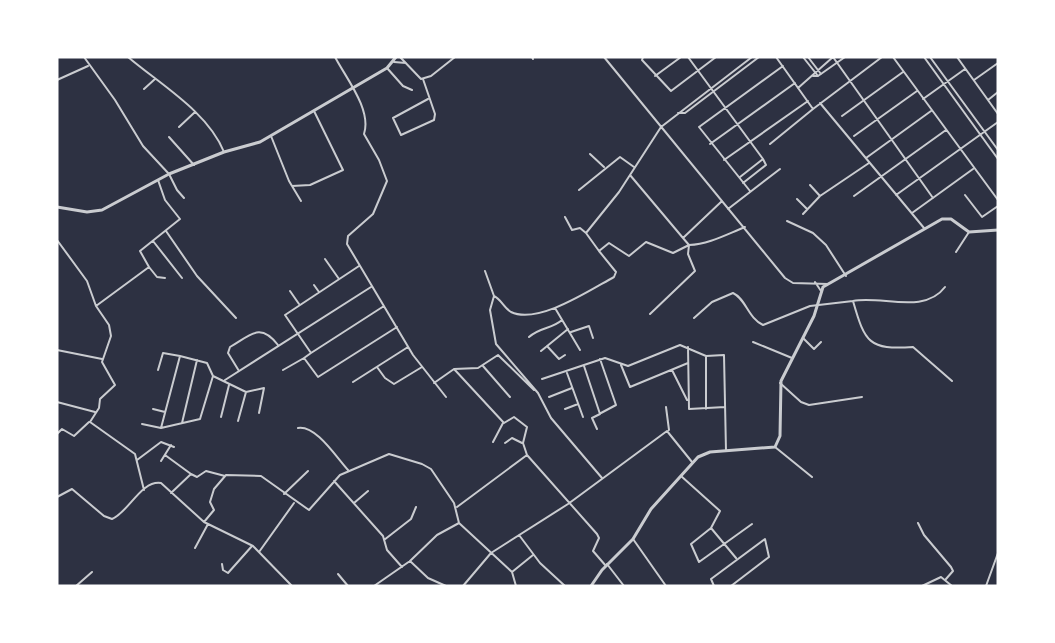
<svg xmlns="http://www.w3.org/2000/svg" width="1055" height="643" viewBox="0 0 1055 643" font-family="Barlow,sans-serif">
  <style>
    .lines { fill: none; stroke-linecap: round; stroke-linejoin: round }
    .minor { stroke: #caccd0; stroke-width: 2 }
    .tertiary { stroke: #caccd0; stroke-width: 3 }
  </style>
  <rect width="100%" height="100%" fill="#2d3142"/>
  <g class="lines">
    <path class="minor" d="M84,57l31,43 28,46 26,28 8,16 7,8
      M128,57c33,28 80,55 96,95
      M335,57c11,21 37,53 29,77l15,26 8,21 -14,33 -25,22 -1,8 66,111 33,42
      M400,57l21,22 10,-3 24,-19
      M532,57l1,2
      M604,57l181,221 8,5 35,1
      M643,57l-1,3 29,31 45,-34
      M688,57l75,102 -23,18
      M776,57l37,52 69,-52
      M803,57l15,19
      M808,57l13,17
      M833,57l100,141
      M893,57l105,143
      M924,57l74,102
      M930,57l68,93
      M957,57l41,57
      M394,62l12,1
      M387,68l16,18 9,4
      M655,76l26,-19
      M813,76h5l27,-19
      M423,79l12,35 -1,6 -33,15 -8,-17 35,-19
      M57,80l31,-14
      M974,80l24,-17
      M798,88l35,-31
      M144,89l11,-10
      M923,99l42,-30
      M988,100l10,-8
      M820,103l104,125
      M678,113h7l74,-56
      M842,116l61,-44
      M179,127l16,-15
      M271,136l18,45 12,20
      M854,136l63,-45
      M169,137l25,28
      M710,144l85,-61
      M770,144l43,-35
      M590,154l14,13
      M866,158l65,-47
      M724,160l84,-59
      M630,175l53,63
      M743,183l23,-18 -3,-6
      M810,185l10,11
      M292,186l18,-1 33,-15 -29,-59
      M579,190l41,-33 14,10
      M750,191l-51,-64 84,-61
      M896,195l102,-73
      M965,195l17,22 16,-11
      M854,196l92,-66
      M797,199l10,10
      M722,201l-39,37 6,7c20,-1 36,-10 56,-18
      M728,209l52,-40
      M912,213l61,-44
      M803,214l17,-18 49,-33
      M565,217l7,13 8,-2 6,5
      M787,221l26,12 13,12 20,31
      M166,231l31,45 39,42
      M57,240l30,41 9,25
      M153,241l29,37
      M689,245l-16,8 -27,-11 -17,14 -20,-13 -10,8 -13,-18 33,-41 42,-65 91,-70
      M599,251l17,21 -2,5c-24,13 -76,48 -103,35 -7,-4 -10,-13 -17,-16l-4,14 6,34 42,49 13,25 51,60
      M956,252l13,-20
      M325,259l14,20
      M359,266l-74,49 26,38 73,-47
      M149,267l8,10 8,1
      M485,271l9,25
      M815,282l6,9
      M314,285l5,7
      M290,291l9,13
      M853,301c28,-6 71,14 92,-14
      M555,308l25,42
      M650,314l45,-43 -7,-17 1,-9
      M694,318l18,-16 21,-9c13,6 15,25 30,32l47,-19 43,-5c12,42 16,49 60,46l39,34
      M571,332l18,-6 4,12
      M57,337v2
      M529,337c11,-10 23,-8 33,-17
      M803,338l11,11 7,-7
      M753,342l39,16
      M547,346l12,13 6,-4
      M688,347l1,62 36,-2
      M57,350l45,9
      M541,351l27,-22
      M311,353l-7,5 14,19 79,-50
      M600,359l16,46 -15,8
      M621,365l9,22 58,-24
      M483,366l27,31
      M584,366l16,48 -8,4 5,11
      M377,367l8,11 9,6 28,-17
      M454,369l50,54 10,-6 13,10 -4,16 4,12 70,79 2,4 -6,13 13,15
      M158,370l5,-17 17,3
      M283,370l21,-12
      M672,370l15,30
      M239,371l-11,-18 2,-6c21,-12 30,-25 48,-2
      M567,373l16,44
      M542,379l63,-21 23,8 52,-21 26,11 18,-1 2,96
      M225,380l146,-93
      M57,382v5
      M353,382l55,-35
      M434,383l20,-14 24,-1 20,-13 36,35
      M780,383l21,19 8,3 53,-8
      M549,397l23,-9
      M57,402l38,10
      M666,407l3,23
      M153,409l12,3
      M565,409l13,-5
      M706,409v-53
      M221,417l8,-32
      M238,421l8,-29
      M182,423l15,-63
      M142,424l19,4 39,-9 13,-43
      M161,428l19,-72 27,7 6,13 33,16 18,-4 -5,25
      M298,428c18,-3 38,29 50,42
      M57,434l5,-5 12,7 15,-14
      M493,442l10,-19
      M505,443l7,-5 10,5
      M775,447l37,30
      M165,455l26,19
      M137,460l24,-18 13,5
      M161,461l10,-16
      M681,476l39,35 -9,17 -20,16 8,18 53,-38
      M334,481l49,55 4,14 15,17
      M144,490l-9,-36 -45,-32 9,-14 1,-9 15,-14 -13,-23 9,-26 -2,-11 -13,-19 53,-39 -9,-16 40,-32 -15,-19 -7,-20
      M171,493l20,-19 6,3 9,-6 19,5
      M284,494l24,-23
      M57,497l15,-8 32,27 8,3c17,-7 29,-39 49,-36l43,39 49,24 39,40
      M354,503l14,-12
      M457,507l70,-52
      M204,522l10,-12 -4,-8 4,-13 12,-14 35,1 48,34 31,-35 49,-21 33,10 9,5 23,34 5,20 53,49 4,14
      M918,523l6,12 27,32 2,4 -7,8
      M711,528l25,30
      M519,535l21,28 25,23
      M633,539l33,47
      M384,540l27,-21 5,-12
      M195,548l13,-24
      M259,552l35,-49
      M410,561l18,17 18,8
      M222,564l1,6 5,3 24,-27
      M607,564l17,22
      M512,572l21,-17
      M338,574l10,12
      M76,586l16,-14
      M374,586l36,-25 27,-26 22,-12
      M463,586l28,-33 77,-49 99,-73 25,31
      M714,586l-3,-7 54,-40 4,18 -38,29
      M922,586l19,-9 11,9
      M986,586l12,-33"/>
    <path class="tertiary" d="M57,207l30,5 15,-2 67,-36 55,-22 36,-10 127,-74 9,-11
      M591,586l11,-16 31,-31 18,-30 47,-52 12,-5 65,-5 5,-11 1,-55 33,-65 9,-29 119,-68h9l18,13 29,-2"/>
  </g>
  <rect width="1055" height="643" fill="none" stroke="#ffffff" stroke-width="117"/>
</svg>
